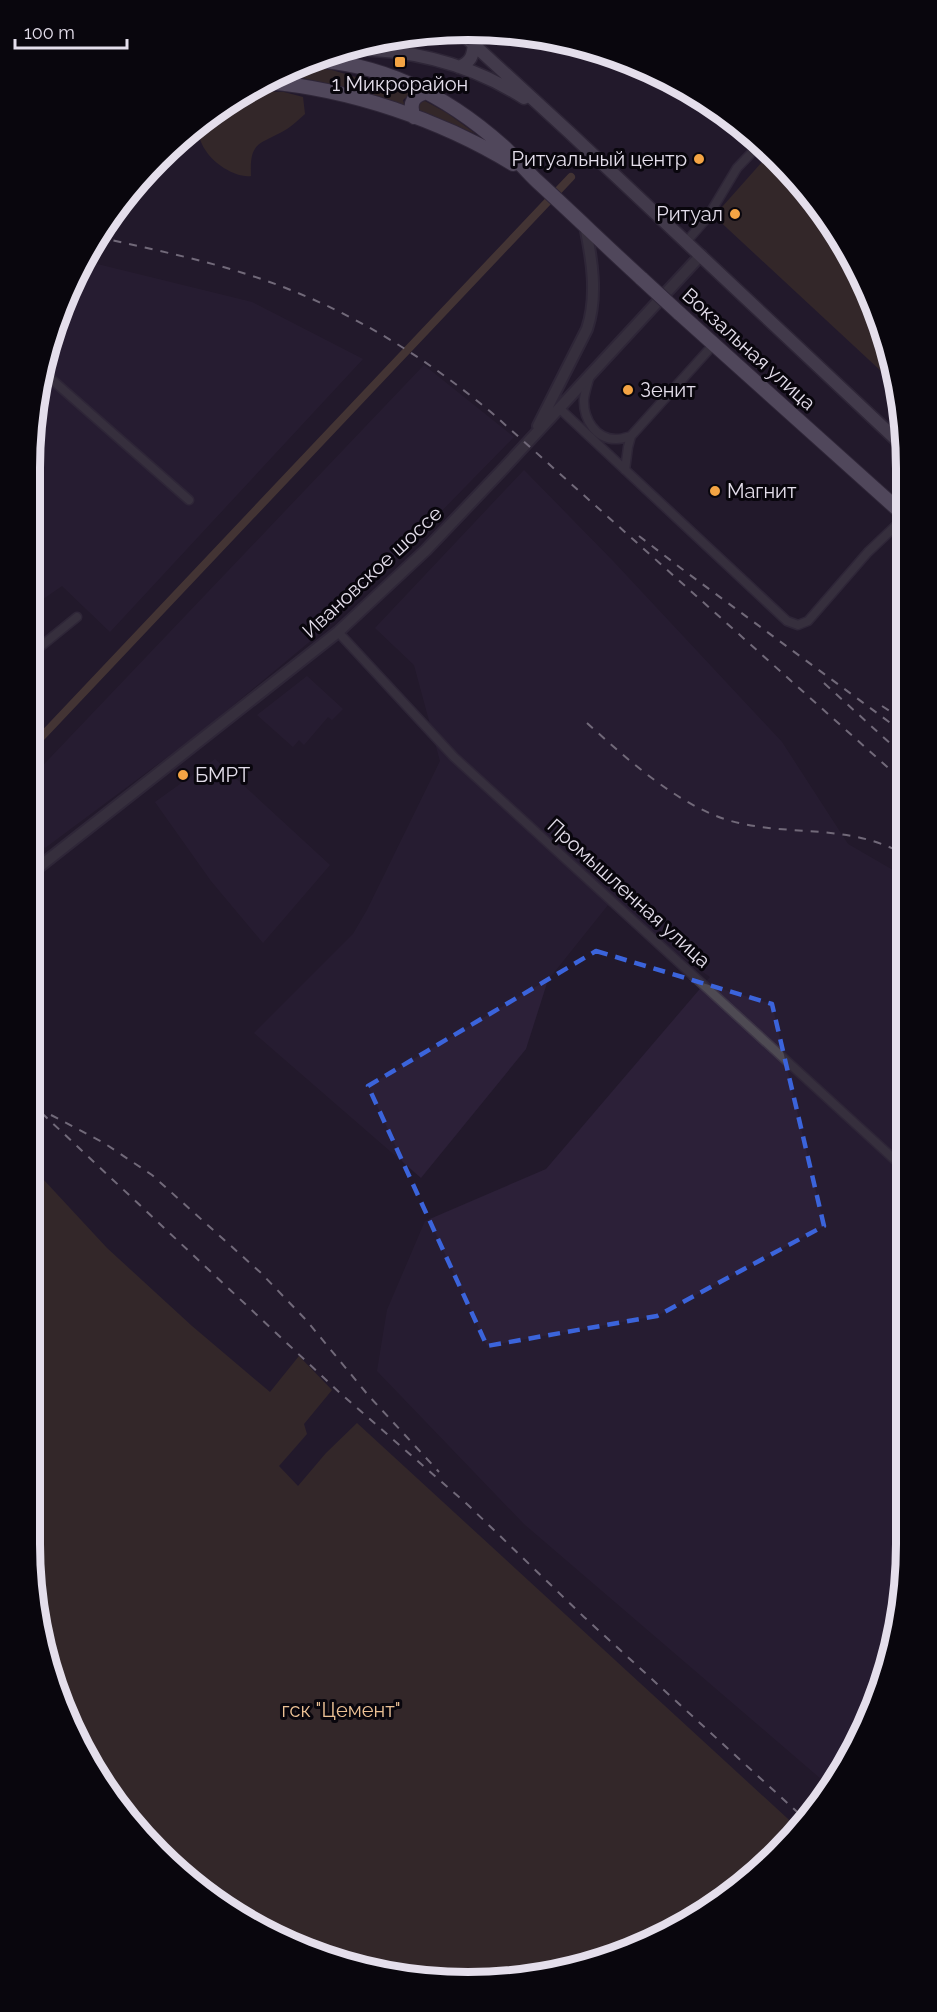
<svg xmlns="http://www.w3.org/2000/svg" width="937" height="2012" viewBox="0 0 937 2012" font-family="Raleway,sans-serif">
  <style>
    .built { fill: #2c2038 }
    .green { fill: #483827 }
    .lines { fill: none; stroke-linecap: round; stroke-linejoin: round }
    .canal { stroke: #6c553e; stroke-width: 8 }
    .minor-casing { stroke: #3d3546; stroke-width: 11 }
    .tertiary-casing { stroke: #3d3546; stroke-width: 14 }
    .secondary-casing { stroke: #3d3546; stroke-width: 15 }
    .trunk-casing { stroke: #3d3546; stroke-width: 16 }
    .minor { stroke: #4e4a53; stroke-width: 8 }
    .tertiary { stroke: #4e4a53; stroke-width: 10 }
    .secondary { stroke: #696371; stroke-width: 12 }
    .trunk { stroke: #887e94; stroke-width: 14 }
    .rail { stroke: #d0c9d7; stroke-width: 2; stroke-dasharray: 8 8; stroke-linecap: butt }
    .trunk-bridge-casing { stroke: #3d3546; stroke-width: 16; stroke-linecap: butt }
    .trunk-bridge { stroke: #887e94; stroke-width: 14 }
    .marked { fill: none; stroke: #3b64db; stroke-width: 4.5; stroke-dasharray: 12 8; stroke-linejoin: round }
    .poi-dot { fill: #f4a444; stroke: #09060d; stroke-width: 2 }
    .labels { text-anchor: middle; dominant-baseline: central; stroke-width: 6; stroke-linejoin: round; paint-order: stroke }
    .poi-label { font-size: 20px; fill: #e4deeb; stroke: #09060d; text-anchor: start }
    .street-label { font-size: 20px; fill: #e4deeb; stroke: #09060d }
    .park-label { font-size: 20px; fill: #ecc195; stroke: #09060d }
    .rim { fill: none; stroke: #e4deeb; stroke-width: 8 }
  </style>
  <rect width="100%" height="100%" fill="#22192b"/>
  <path class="built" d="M85,261l167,41 111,57 -253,273 -48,-46 -32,22v-140l8,-85 25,-82z
    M424,365l90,72 -182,186 -131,109 -156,116 -15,-17v-52z
    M524,470l89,91 169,181 66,102 57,33 2,667 -8,85 -25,82 -46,74 -304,-261 -147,-153 10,-61 38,-89 121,-52 164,-192 -102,-72 -60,75 -22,69 -105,129 -167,-145 99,-99 14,-24 73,-149 -26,-96 -39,-37z
    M307,676l36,33 -11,11 -4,-3 -24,28 -5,-5 -6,7 -36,-32z
    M215,759l115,106 -67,78 -52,-62 -56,-79z"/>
  <path class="green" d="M296,66h22l93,27 -8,7 2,8 -69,-22 -54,-13z
    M250,91l34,1 19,5 2,17c-6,5 -12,11 -18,15 -26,16 -38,10 -36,47 -15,2 -37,-12 -45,-25 -4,-5 -6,-12 -8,-18l-8,-1 35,-28z
    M425,101l22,12 29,21 -57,-23 -1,-5 3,-4z
    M769,154l47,47 57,99 23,85 -182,-169z
    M30,1165l77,83 85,78 78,66 29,-36 33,34 -28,34 3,10 -28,32 19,20 28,-33 31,-30 443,407 -2,3 -111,90 -78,36 -83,19 -143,-4 -133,-51 -111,-91 -50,-70 -36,-77 -23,-141z"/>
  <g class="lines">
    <path class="canal" d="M30,749l541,-572"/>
    <defs>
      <path id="minor" d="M686,242l21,-24 30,-50 22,-23
        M42,371l147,129
        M590,375c-2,8 -5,16 -6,24 -1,20 12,41 33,40 5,0 10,-2 14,-3
        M559,408l228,213 11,4 10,-4 60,-69 36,-34
        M625,470l3,-23 3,-11 83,-92
        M338,632l116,125 452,413
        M30,655l47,-38"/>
      <path id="tertiary" d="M538,426l49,-97c11,-33 5,-70 -2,-103
        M30,874l308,-242 88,-82 78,-82 197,-213"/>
      <path id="secondary" d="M459,31l110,101 334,314
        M347,49c62,0 124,15 177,49
        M459,67c12,-5 14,-11 15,-24"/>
      <path id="trunk" d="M310,60c74,3 139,38 193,86 12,11 23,25 35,36 35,32 69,65 104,97
        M266,82c84,7 175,38 247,82
        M414,117c-6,-14 0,-23 14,-25
        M679,313l225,202"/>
    </defs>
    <use href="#minor" class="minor-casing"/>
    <use href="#tertiary" class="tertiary-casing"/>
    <use href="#secondary" class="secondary-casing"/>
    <use href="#trunk" class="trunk-casing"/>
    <use href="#minor" class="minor"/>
    <use href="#tertiary" class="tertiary"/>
    <use href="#secondary" class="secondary"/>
    <use href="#trunk" class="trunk"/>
    <path class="rail" d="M98,237c48,11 98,21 145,36 93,29 175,78 249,140l412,369
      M639,536l43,33 222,164
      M824,683l80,73
      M882,706l22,14
      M587,723c41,37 97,88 152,100 56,13 113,1 166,32
      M30,1102l310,291 128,112 116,112 222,203
      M51,1115l53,28 48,32 109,98 46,48 61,74 71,77"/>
    <defs>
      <path id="trunk-bridge" d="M642,279l37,34"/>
    </defs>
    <use href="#trunk-bridge" class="trunk-bridge-casing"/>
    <use href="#trunk-bridge" class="trunk-bridge"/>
  </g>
  <path d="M0 0H937V2012H0ZM596,951l176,53 52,222 -167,90 -170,30 -119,-260z" fill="#22192b" fill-opacity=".55" fill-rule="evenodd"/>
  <path class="marked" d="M596,951l176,53 52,222 -167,90 -170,30 -119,-260z"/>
  <g class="poi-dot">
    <rect x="394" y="56" width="12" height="12" rx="3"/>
    <circle cx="699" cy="159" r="6"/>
    <circle cx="735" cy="214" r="6"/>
    <circle cx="628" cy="390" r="6"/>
    <circle cx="715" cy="491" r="6"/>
    <circle cx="183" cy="775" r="6"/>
  </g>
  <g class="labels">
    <g class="poi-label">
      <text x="400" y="84" text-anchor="middle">1 Микрорайон</text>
      <text x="687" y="159" text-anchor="end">Ритуальный центр</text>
      <text x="723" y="214" text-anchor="end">Ритуал</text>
      <text x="640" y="390">Зенит</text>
      <text x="727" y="491">Магнит</text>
      <text x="195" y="775">БМРТ</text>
    </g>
    <g class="street-label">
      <text transform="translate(749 349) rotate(42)">Вокзальная улица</text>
      <text transform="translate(372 572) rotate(-43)">Ивановское шоссе</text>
      <text transform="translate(629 893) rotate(42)">Промышленная улица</text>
    </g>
    <g class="park-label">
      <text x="341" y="1710">гск "Цемент"</text>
    </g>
  </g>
  <path d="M0 0H937V2012H0ZM468 40H468A428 428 0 0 1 896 468V1544A428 428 0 0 1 468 1972H468A428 428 0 0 1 40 1544V468A428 428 0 0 1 468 40Z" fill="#09060d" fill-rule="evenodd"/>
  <path class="rim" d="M468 40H468A428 428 0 0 1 896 468V1544A428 428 0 0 1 468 1972H468A428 428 0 0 1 40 1544V468A428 428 0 0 1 468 40Z"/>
  <path d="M15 39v9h112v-9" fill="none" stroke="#e4deeb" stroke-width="3"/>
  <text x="24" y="39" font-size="18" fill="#e4deeb" stroke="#09060d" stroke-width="4.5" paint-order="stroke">100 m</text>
</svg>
